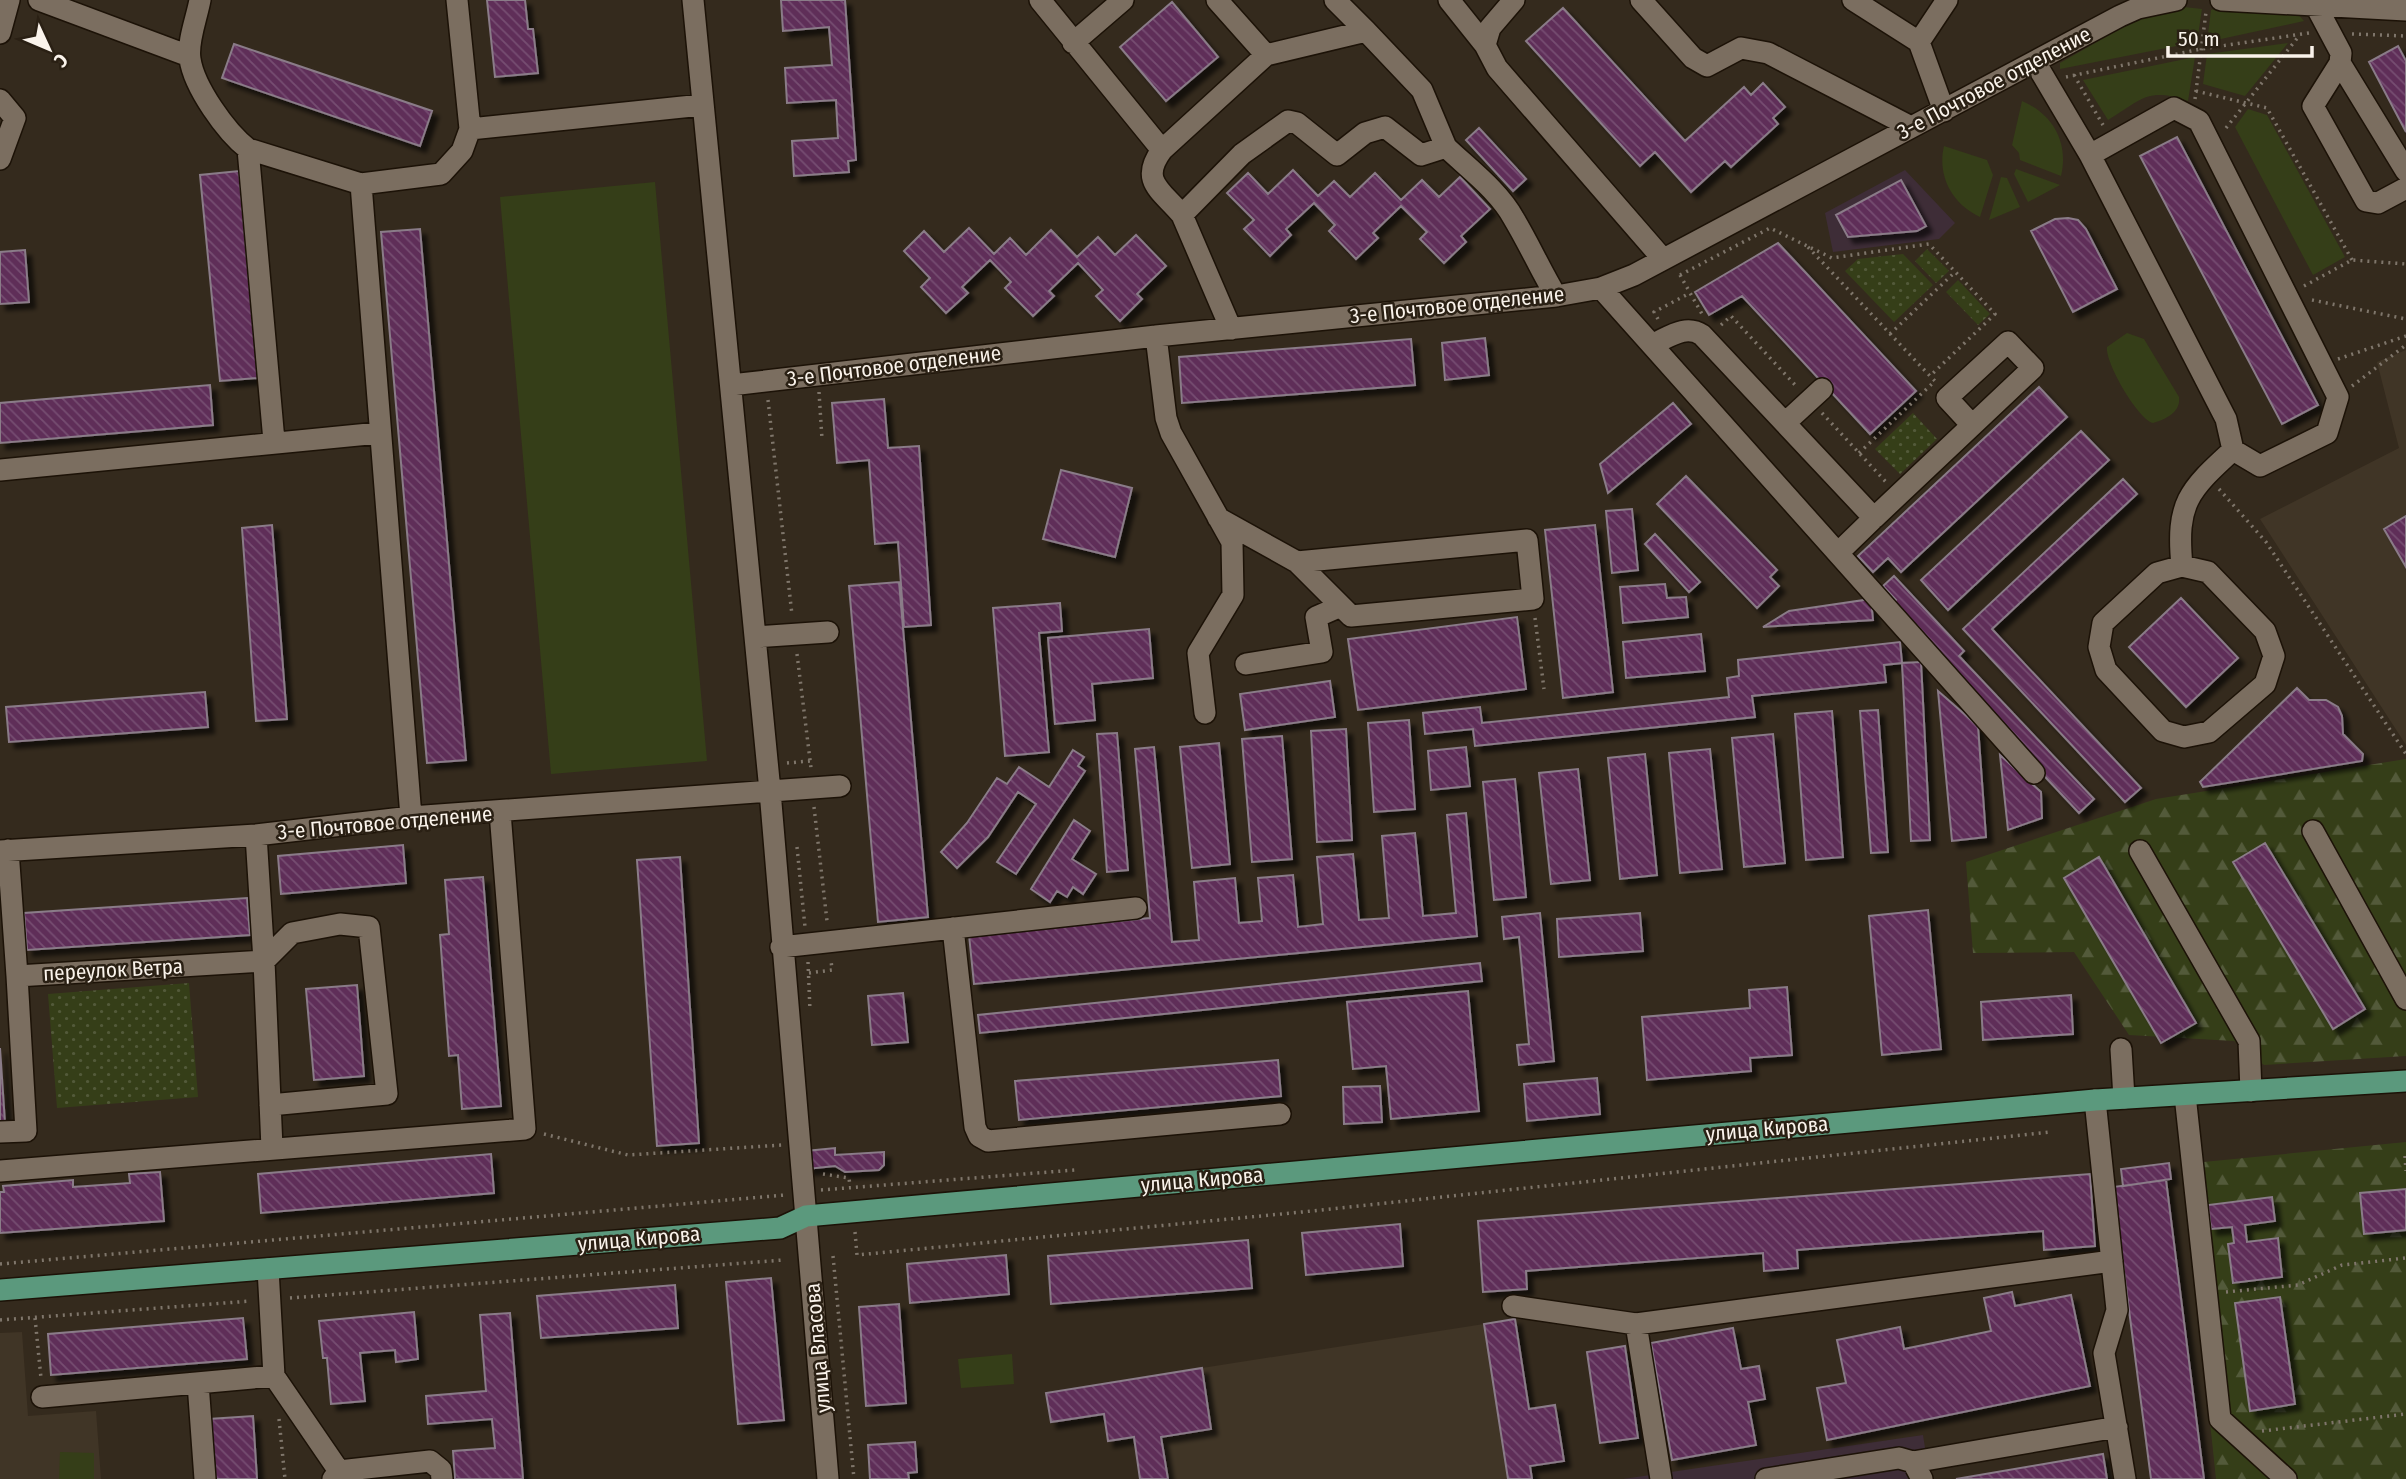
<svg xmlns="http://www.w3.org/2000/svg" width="2406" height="1479" viewBox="0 0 2406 1479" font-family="'Fira Sans Condensed',sans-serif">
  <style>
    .commercial { fill: #3e2d37 }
    .education { fill: #403526 }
    .grass { fill: #353e18 }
    .forest { fill: url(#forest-firs) }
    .park { fill: url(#park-dots) }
    .building { fill: url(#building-back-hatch); stroke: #8a7b88; stroke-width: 2; filter: url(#shadow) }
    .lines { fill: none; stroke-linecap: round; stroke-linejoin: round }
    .minor-casing { stroke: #1c1207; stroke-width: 24 }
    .major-casing { stroke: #1c1207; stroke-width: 24 }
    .path { stroke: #7f766b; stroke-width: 3.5; stroke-dasharray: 2 5; stroke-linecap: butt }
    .minor { stroke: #7b6e60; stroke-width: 21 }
    .major { stroke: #5b997d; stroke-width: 21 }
    .labels { text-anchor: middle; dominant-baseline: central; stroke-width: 5; stroke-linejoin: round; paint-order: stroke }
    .street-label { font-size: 21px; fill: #faf3eb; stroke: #2a2014 }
  </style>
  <defs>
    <pattern id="forest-firs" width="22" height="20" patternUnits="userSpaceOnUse" patternTransform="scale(1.75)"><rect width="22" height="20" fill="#353e18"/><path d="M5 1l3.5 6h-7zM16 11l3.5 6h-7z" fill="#535a3a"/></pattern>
    <pattern id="park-dots" width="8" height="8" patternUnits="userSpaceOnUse" patternTransform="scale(1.75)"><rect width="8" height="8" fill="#353e18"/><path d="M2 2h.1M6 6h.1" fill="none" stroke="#535a3a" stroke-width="1.8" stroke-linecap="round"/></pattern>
    <pattern id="building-back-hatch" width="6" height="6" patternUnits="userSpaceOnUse" patternTransform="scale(1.75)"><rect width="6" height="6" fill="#5e2e59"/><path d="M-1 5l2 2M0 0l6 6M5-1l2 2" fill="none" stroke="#764d71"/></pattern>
    <filter id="shadow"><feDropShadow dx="6" dy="6" stdDeviation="2" flood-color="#0009"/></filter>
  </defs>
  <rect width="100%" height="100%" fill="#342a1d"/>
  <path class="commercial" d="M1905,170l50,53 -16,16 -106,13 -8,-39z
    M1923,1435l7,44h-307z"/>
  <path class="education" d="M2406,350v395l-146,-226 139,-71 -22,-86z
    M1484,1324l24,155h-340l-7,-42 50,-8 -9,-61z
    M22,1332l6,84 68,-5 5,68h-101v-146z"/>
  <path class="grass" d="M2229,5l68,8 7,8 -97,21 4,-32z
    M2184,7l18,2 -5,33 -137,27v-6c39,-21 79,-50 124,-56z
    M2288,43l-43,53 -42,-12 4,-30z
    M2195,57l-7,44c-40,-14 -46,-2 -80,19l-25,-40z
    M2022,101c31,13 47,42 39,75l-41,-16 -1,-7 -7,-8z
    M2248,109l19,6 78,142 -32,18 -78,-148z
    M1944,146l43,14 6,15 -13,42c-28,-13 -43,-41 -36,-71z
    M2016,169l44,16 -32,17 -14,-28z
    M2001,177l6,1 13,29 -31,13z
    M655,182l52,579 -156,13 -51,-577z
    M2127,333l17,6 35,58c2,15 -13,22 -26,26 -15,-4 -48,-60 -46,-76z
    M1012,1354l2,30 -53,4 -3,-29z
    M60,1452l34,1v26h-35z"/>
  <path class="forest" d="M2406,759v297l-142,9 -30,-24 -105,-6 -55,-83 -101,1 -7,-91 190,-63z
    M2406,1142v337h-190l-33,-315z"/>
  <path class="park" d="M1927,249l22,22 -13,12 -21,-22z
    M1903,254l30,31 -39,37 -49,-51 13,-12z
    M1958,280l32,34 -12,11 -32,-33z
    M1913,413l24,26 -37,35 -25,-25z
    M189,983l9,114 -141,11 -9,-114z"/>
  <path class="building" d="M487,0h38l3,29h5l5,44 -43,4z
    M781,0h64l11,160 -8,1 1,11 -55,4 -2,-35 46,-3 -2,-38 -49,3 -2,-35 47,-3 -3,-38 -46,4z
    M1172,2l46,55 -52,44 -46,-54z
    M1563,8l122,133 59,-54 7,8 12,-12 22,24 -12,11 5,6 -47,43 -6,-6 -34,31 -36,-40 -15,14 -114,-125z
    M234,44l198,67 -12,35 -198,-68z
    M2398,46l8,15v71l-37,-70z
    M1479,128l47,51 -13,12 -47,-51z
    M2177,137l141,268 -36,19 -142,-268z
    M1293,170l25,26 16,-15 16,16 25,-24 26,27 21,-20 17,17 21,-20 30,32 -29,27 5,6 -22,21 -24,-24 7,-7 -26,-26 -28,27 5,5 -22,21 -27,-28 6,-6 -21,-22 -28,26 5,6 -21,21 -26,-27 10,-9 -27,-27 21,-20 20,21z
    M239,171l19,207 -38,3 -20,-206z
    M1901,180l25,46 -9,5 -69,6 -12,-22z
    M2068,218l10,2 8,9 31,60 -44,23 -42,-81 24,-12z
    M969,228l25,26 16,-16 16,17 25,-25 26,27 21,-20 17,18 21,-20 30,31 -29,28 5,5 -22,22 -24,-25 7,-6 -25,-27 -29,28 5,5 -21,20 -28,-28 6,-6 -21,-22 -28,27 6,6 -22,20 -25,-26 9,-9 -26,-27 20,-20 20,21z
    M420,229l46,531 -39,3 -46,-531z
    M1778,243l138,148 -46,43 -128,-138 -33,19 -14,-23z
    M25,250l4,52 -29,2v-52z
    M1485,338l4,37 -44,5 -3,-37z
    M1411,339l4,46 -233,18 -3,-46z
    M210,385l3,40 -213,18v-40z
    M2039,387l28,30 -166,155 -13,-14 -15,14 -15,-16z
    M884,399l4,49 31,-2 12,179 -27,2 -6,-85 -23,2 -6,-84 -32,3 -5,-60z
    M1673,403l18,21 -83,69 -8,-29z
    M2081,431l28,29 -161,150 -27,-30z
    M1061,470l71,18 -17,69 -72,-18z
    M1686,476l91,94 -7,7 9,9 -22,22 -100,-104z
    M2123,479l14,15 -145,135 149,159 -16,14 -162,-173z
    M1632,509l6,61 -26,3 -6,-62z
    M2406,516v51l-22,-38z
    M272,525l15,194 -31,2 -14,-193z
    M1595,525l18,167 -50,6 -18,-168z
    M1655,534l45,48 -11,10 -44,-48z
    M1894,576l70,75 -5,5 135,143 -15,14 -164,-175 -24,-34 5,-4 -13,-14z
    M899,582l29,335 -50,5 -29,-336z
    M1665,584l2,14 19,-1 2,20 -65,6 -3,-36z
    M2181,598l57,60 -52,49 -57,-60z
    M1871,599l2,21 -110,7 26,-16z
    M1060,603l2,28 -23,2 10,119 -44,4 -12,-148z
    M1517,617l9,72 -168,21 -10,-71z
    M1149,629l4,49 -61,6 3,36 -40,4 -7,-86z
    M1701,634l4,37 -79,7 -3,-36z
    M1900,642l2,21 -18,2 2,17 -134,14 3,21 -280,29 -2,-17 -48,5 -2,-21 57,-6 2,16 247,-26 -2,-19 12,-2 -1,-16z
    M1921,662l9,178 -19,1 -9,-178z
    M1330,681l5,36 -90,13 -5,-36z
    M2297,688l12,12h17l12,7 4,9 1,18 20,20 -1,7 -159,26 -3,-5z
    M1938,691l40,35 8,111 -34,4z
    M205,692l3,35 -199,15 -3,-35z
    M1878,710l10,142 -17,1 -11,-142z
    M1832,711l11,146 -37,3 -11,-146z
    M1409,720l6,89 -41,3 -6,-89z
    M1346,729l6,111 -35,2 -6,-111z
    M1117,733l11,137 -21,2 -10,-138z
    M1773,734l12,129 -41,4 -12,-129z
    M1282,736l10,123 -40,3 -10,-123z
    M1219,743l11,121 -38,4 -12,-121z
    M1154,747l18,195 27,-2 -5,-58 41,-4 4,45 23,-2 -4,-43 35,-3 5,52 25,-3 -6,-67 36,-3 6,66 30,-2 -7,-82 33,-3 8,83 33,-3 -9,-98 19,-2 11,123 -503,48 -5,-49 181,-17 -15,-169z
    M1466,747l4,39 -39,4 -3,-39z
    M1710,749l12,120 -42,4 -11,-120z
    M1073,750l11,7 -6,9 7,5 -69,103 -19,-12 39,-58 -18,-12 -30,45 -31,31 -16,-16 26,-29 30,-45 10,6 12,-17 30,20z
    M1645,754l12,121 -37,4 -12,-121z
    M2000,755l41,37 1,26 -34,12z
    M1578,769l12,111 -39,4 -12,-111z
    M1515,779l11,118 -32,3 -11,-118z
    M1074,820l16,11 -18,28 24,15 -13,20 -10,-7 -6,10 -10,-6 -7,11 -19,-13z
    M2265,843l100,166 -32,20 -100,-167z
    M403,845l3,38 -125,11 -3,-38z
    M680,857l19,286 -42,3 -20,-286z
    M2099,857l97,166 -35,20 -97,-165z
    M483,877l18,229 -39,3 -4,-54 -9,1 -9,-121 9,-1 -4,-54z
    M247,898l3,37 -223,15 -3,-37z
    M1928,910l13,139 -59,6 -13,-139z
    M1540,913l14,148 -35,4 -2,-20 12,-1 -10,-107 -15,2 -2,-22z
    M1640,913l3,38 -84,6 -2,-38z
    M1480,963l2,18 -502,52 -2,-18z
    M357,985l7,91 -50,4 -8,-91z
    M1787,987l5,68 -42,3 1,13 -104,9 -5,-63 108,-9 -1,-18z
    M1468,991l11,120 -88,8 -5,-53 -33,3 -6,-67z
    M903,993l5,49 -36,3 -4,-49z
    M2071,995l2,39 -90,6 -2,-38z
    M0,1048l5,75h-5z
    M1278,1060l3,36 -262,24 -4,-39z
    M1597,1078l3,36 -73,7 -3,-37z
    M1380,1086l2,36 -38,2 -1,-37z
    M835,1148v7l49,-3v13l-5,5 -34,2 -10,-6 -28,3 -1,-18z
    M491,1154l3,39 -233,20 -3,-39z
    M2169,1163l2,16 -48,7 -2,-17z
    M160,1172l4,49 -164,12v-41h4l-1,-6 70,-6v7l57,-4 -1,-9z
    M2090,1174l5,72 -51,4 -1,-19 -246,19 1,18 -34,3 -1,-18 -237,18 1,18 -44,3 -5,-71z
    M2166,1180l38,299h-53l-38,-292z
    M2406,1189v41l-42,4 -4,-41z
    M2272,1197l3,24 -30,4 2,17 31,-4 4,39 -49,6 -5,-39 6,-1 -2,-16 -21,2 -3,-24z
    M1400,1224l3,42 -97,9 -4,-42z
    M1248,1240l4,48 -201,16 -3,-48z
    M1006,1255l3,39 -99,9 -3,-39z
    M771,1278l13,142 -46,4 -12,-142z
    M675,1285l3,43 -137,10 -4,-42z
    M2012,1292l3,14 56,-11 19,91 -263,54 -10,-52 29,-5 -9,-43 63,-13 4,22 87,-18 -7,-33z
    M2280,1297l15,107 -45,7 -15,-108z
    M899,1304l7,99 -40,3 -7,-99z
    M414,1312l4,47 -22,3 -1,-12 -35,3 5,48 -34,3 -4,-46h-4l-4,-37z
    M510,1313l13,166h-68l-2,-28 42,-3 -3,-29 -64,5 -2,-28 60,-5 -6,-76z
    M243,1318l4,41 -196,16 -3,-41z
    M1515,1319l14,90 26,-4 9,56 -34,5 2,13h-24l-24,-155z
    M1733,1328l8,41 18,-3 6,33 -17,3 8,43 -84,15 -21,-117z
    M1625,1346l13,92 -38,5 -13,-91z
    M1202,1368l9,61 -50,8 7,42h-28l-6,-42 -26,4 -4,-27 -53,8 -5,-29z
    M253,1416l4,63h-44l-4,-60z
    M915,1442l2,30 -9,1 1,6h-39l-2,-34z
    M2103,1454l4,25h-151z"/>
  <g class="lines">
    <defs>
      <path id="minor" d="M39,0l150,56
        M200,0c-3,17 -13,42 -10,59 4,28 36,73 58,90l113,35
        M457,0l13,129
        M693,0l77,791 58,688
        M1040,0l122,150c-23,31 -1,40 20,65l60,-61 46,-33 9,2 40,32 28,-22 20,-6 36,28 25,-8c23,22 53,44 68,72 15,25 27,52 42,77
        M1217,0l49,55 100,-24 56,59 24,57
        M1335,0l31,31
        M1449,0l36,45
        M1514,0l-24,28 -5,17 12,23 165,190
        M1641,0l52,58 14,8 34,-18 27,5 143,74
        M1853,0l66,42 25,69
        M2221,0l185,10
        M2316,6l25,47 -1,10 66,108
        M0,33l9,-33
        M1919,42l28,-42
        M1073,43l50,-43
        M2035,62l55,93 136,264 7,31 27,16 67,-33 11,-36 -139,-276 -25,-13 -84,47
        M2340,63l-27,43 53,95 12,2 28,-15
        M0,100l15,18 -15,41
        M248,149l26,292
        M1162,150l104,-95
        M1182,215l49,114
        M1601,288l433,485
        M1156,336l10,82 5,15 61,109 1,53 -35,58 7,60
        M1653,344c16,-7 33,-20 49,-9l172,183 159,-150 -25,-26 -61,56 25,27
        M731,385l425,-49 400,-40 45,-8 33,-13 486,-259 18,-8 38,-8
        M1785,423l37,-34
        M0,470l379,-37
        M1218,518l79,44 230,-22 6,59 -182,17 -54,-54
        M1839,552l35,-34
        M2182,566l26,6 57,59 9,25 -9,28 -56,48 -25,5 -21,-6 -57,-61 -7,-23 4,-24 54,-50 25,-7c-6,-63 6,-75 51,-116
        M755,637l73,-5
        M1246,664l76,-12 -6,-35 25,-11
        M411,817l-50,-633 80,-10 21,-23 8,-22 232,-24
        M2313,831l93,168
        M8,850l9,126
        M0,851l256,-16 155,-18 429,-31
        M2140,851l109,190 2,50
        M953,928l22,199 4,9 9,5 292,-27
        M781,947l355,-39
        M2121,1049l3,49
        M2185,1095l35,324 66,60
        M2095,1100l22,210 -13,43 21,126
        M270,1105l117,-11 -18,-167 -29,-3 -48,9 -28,28 8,187
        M0,1132l26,-1 -9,-155 247,-15 -8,-126
        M0,1171l525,-42 -25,-317
        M268,1269l6,107 65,95
        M1513,1306l123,18 476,-63
        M1636,1324l25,155
        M198,1383l7,96
        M42,1397l232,-21
        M1913,1462l204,-35
        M333,1479l6,-8 91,-10 11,9 1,9
        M1766,1479l133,-21 14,4 9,17"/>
      <path id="major" d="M0,1290l780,-62 26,-12 1289,-116 311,-19"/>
    </defs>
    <use href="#minor" class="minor-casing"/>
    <use href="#major" class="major-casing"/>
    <path class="path" d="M2352,34l54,2
      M2074,75l29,50
      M2066,77l135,-28 108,-16
      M2196,91l71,17 85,152
      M2195,99l11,-87
      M2226,128l73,-92
      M1680,275l90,-47 62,30 97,-14 66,70 -65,62 -124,-131
      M1680,275l22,39
      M2304,286l48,-26 54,4
      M2312,300l94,19
      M1658,319l-4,-7 36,-19
      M1721,325l10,-9 66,71
      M1890,334l65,-62
      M2338,359l68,-23
      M2352,386l54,-41
      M819,392l3,47
      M768,400l24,215
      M1822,413l64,69
      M1859,453l76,-72 -5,-5
      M2219,489l47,53 140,212
      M1535,618l9,71
      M797,654l14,114
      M787,763l23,-2
      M814,807l13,114
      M797,847l8,80
      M808,962l2,49
      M809,973l23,-3 -1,-10
      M544,1134l84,21 154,-10
      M2405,1156l1,15
      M823,1174l26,4 1,8
      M821,1190l254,-20
      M855,1232l2,23 445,-43 749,-80
      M833,1256l21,223
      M0,1264l785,-69
      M2226,1292l72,-7 44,-20 64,-7
      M290,1298l493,-38
      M35,1318l6,60
      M0,1320l251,-19
      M279,1419l6,60
      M2262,1431l144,-17"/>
    <use href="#minor" class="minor"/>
    <use href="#major" class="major"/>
  </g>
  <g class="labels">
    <g class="street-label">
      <text transform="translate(1994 83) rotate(-28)">3-е Почтовое отделение</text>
      <text transform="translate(1457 305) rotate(-6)">3-е Почтовое отделение</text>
      <text transform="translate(894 366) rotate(-7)">3-е Почтовое отделение</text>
      <text transform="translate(385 823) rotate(-5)">3-е Почтовое отделение</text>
      <text transform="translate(113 970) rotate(-3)">переулок Ветра</text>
      <text transform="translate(1767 1129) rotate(-5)">улица Кирова</text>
      <text transform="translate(1202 1180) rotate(-5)">улица Кирова</text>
      <text transform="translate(639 1239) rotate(-5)">улица Кирова</text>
      <text transform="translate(818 1348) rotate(-95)">улица Власова</text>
    </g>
  </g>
  <g transform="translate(49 49) rotate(134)" stroke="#2a2014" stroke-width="5" paint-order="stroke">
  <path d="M0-5L12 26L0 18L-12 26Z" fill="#faf3eb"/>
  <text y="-10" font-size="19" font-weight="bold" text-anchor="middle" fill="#faf3eb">С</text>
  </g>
  <path d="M2168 46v10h144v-10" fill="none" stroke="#faf3eb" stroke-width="3.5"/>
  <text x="2178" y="46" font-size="21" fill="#faf3eb" stroke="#2a2014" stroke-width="5" paint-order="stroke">50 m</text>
</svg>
